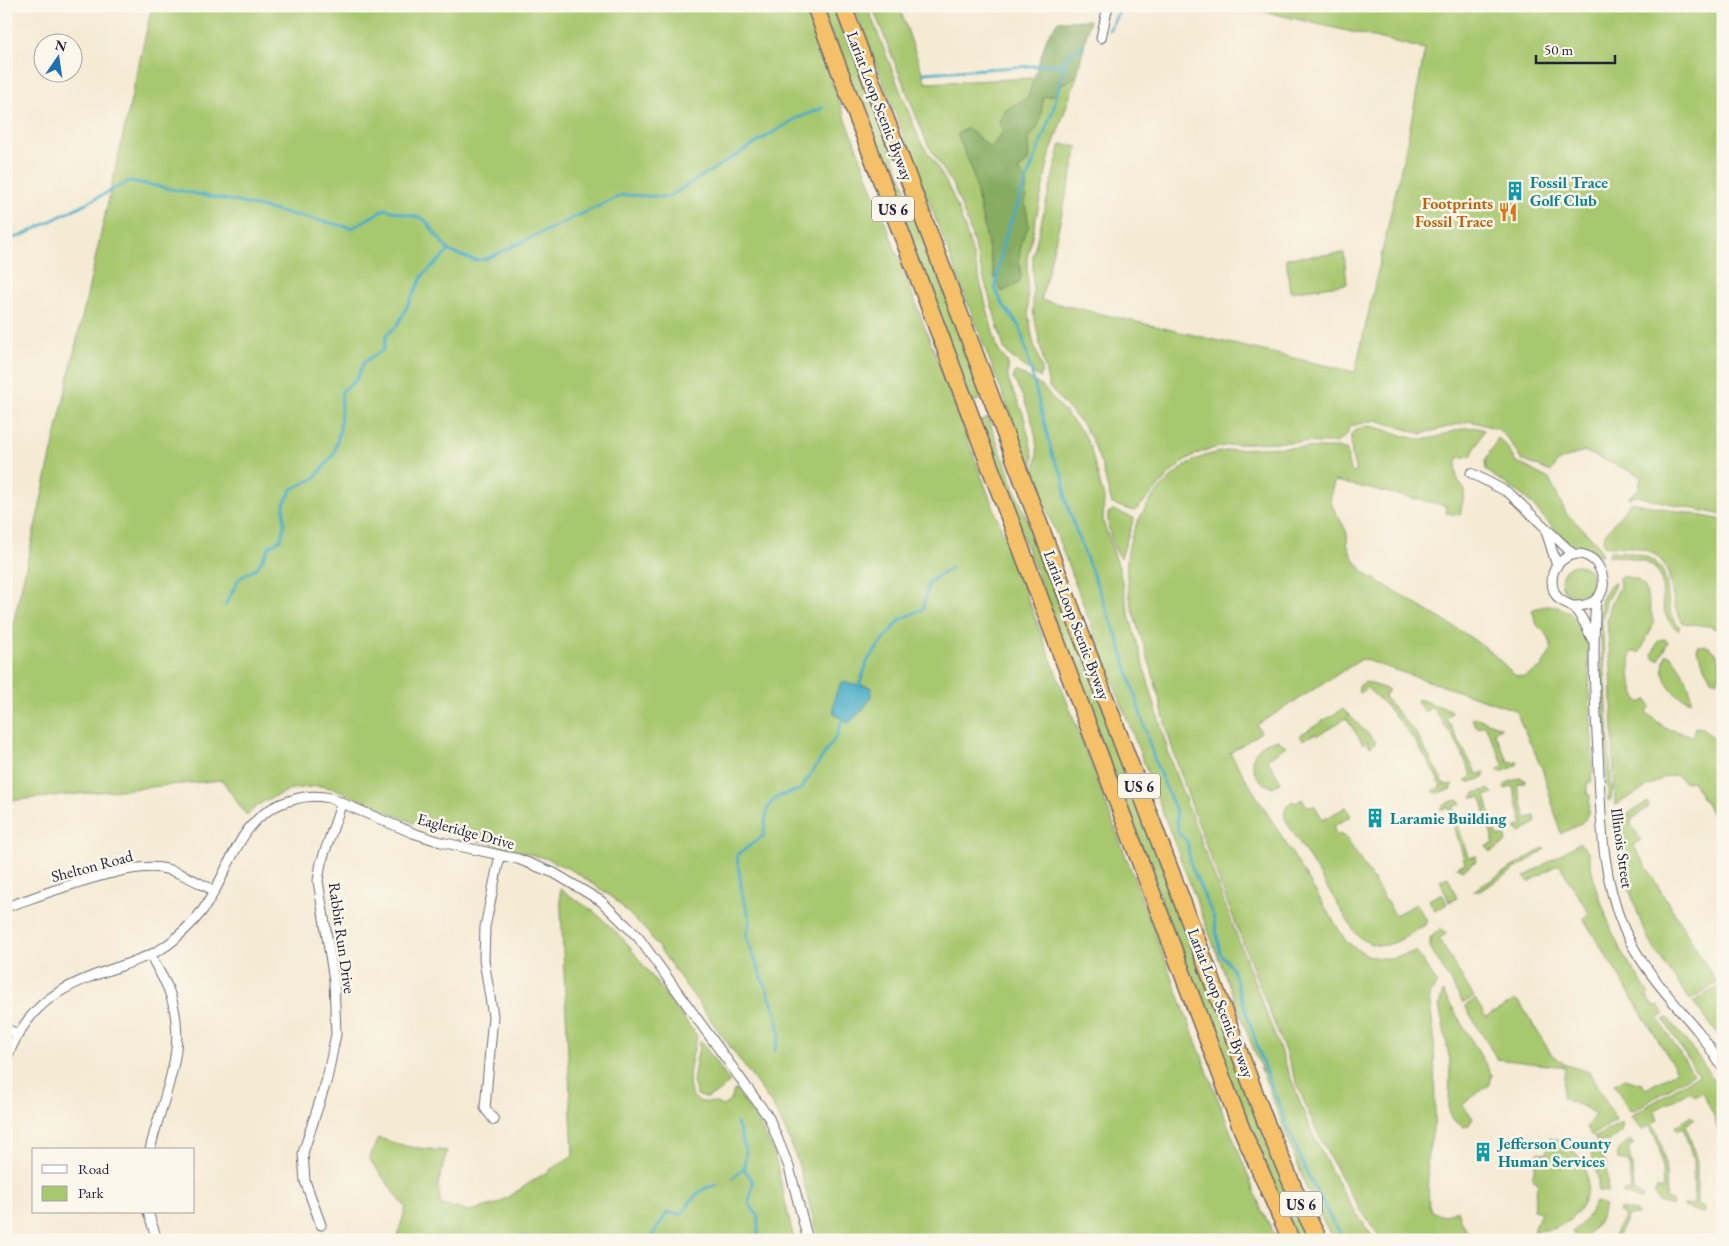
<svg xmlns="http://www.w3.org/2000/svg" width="1729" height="1246" viewBox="0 0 1729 1246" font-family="'EB Garamond',serif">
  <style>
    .green { fill: #a8c870; stroke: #657556 }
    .forest { fill: #86ac62; stroke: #54674e }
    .water { fill: #46acc6; stroke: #346780 }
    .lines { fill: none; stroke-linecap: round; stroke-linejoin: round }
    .stream { stroke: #46acc6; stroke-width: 3 }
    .street-casing { stroke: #6c6870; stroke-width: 11 }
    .highway-casing { stroke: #6c6870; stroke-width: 19 }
    .street { stroke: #fff; stroke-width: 9 }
    .highway { stroke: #f4c16b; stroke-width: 16 }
    .labels { text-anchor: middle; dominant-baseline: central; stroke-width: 5; stroke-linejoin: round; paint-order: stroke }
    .shield { fill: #fbf7ec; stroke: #636270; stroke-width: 1 }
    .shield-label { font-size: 15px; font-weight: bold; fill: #22223b }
    .street-label { font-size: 16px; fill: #22223b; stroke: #fbf7ec }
    .culture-label { font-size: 16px; font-weight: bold; fill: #0d838f; stroke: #fbf7ec; text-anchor: start }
    .food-label { font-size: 16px; font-weight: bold; fill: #c56008; stroke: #fbf7ec; text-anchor: end }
  </style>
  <rect width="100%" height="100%" fill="#fbf7ec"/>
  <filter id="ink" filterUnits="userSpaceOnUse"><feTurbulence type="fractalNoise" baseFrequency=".02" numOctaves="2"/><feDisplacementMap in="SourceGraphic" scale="10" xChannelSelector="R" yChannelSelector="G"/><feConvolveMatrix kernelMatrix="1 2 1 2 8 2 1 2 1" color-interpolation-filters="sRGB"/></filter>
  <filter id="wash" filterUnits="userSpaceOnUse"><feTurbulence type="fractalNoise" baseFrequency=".0096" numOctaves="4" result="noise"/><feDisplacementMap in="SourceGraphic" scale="20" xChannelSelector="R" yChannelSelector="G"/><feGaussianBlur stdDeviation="1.12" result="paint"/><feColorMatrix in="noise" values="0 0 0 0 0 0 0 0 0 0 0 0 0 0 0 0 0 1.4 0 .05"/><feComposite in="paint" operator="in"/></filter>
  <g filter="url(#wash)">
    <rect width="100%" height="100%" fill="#f5ead3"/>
    <path class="green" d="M152,6h651l421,1109 39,98 15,27h-460c-11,-47 -21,-92 -45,-134l-125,-173 -36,-36 -35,-24 -29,-14 -134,-36 -78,-34 -17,-3 -27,3 -28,12 -18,14 -24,-35 -216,21v-145z
      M821,6h16l147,391 -12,6z
      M854,6h13l53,135c12,17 23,34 32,53 21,49 31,104 46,156l10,13v17l15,33 10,42v19c12,-25 -5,-72 -20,-95l3,-8 27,16 40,46 7,14 14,51 -1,23 16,47 11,50 41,144 138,364c19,41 39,78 66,114h-42l-26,-51z
      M872,6h26l2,3 26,74 151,-7 -27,78 -23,105 1,54 5,28 9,28 -2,9 -30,-22 -6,-8 -35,-121 -15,-40 -27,-44z
      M1240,6h483v509l-88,-19 -7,2 11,-10 2,-12 -57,-25 -27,11 -6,10 -29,-12 -14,-21 -10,-10 -28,-8 -48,13 -46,-14 -26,6 -4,10 -10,7c-39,0 -114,-6 -147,15 -22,14 -35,38 -55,53l-22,-7 -10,-38 -11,-28 -9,-14 -33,-37 -16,-76v-56l28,-111 17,3 -37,153 314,72 54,-239 16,-84z
      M1344,253l3,31 -57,8 -4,-34z
      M988,418l45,118 20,41 260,663h-15l-34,-72 -285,-746z
      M1366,426c20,1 38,13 57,13 22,0 39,-18 61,-9l-13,26 -13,2c-4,13 -2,22 7,32l-5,25 -14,-2 1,-7 -112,-25c-11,26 2,28 11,50 2,3 1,8 1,12 3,13 11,23 21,32l96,58 26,18 25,24 9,2 17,-9 11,-19 -4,-13 -11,-11 -5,-15c28,-13 49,7 56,33l5,128 -2,11 -4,1v11l3,1c-2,31 -5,25 -29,39l-19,-66 -27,-58 -153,-51 -105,66 4,7 -31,21 116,188c26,21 39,21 70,10l21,32 -8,14 5,39 1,84 -8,40 2,47 4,5 10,4 14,-6 4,12 12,18h-91c-31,-41 -54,-82 -74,-128 -44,-119 -94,-237 -134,-358 -9,-27 -14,-55 -22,-83 -11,-36 -28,-74 -25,-112 3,-38 31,-74 61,-95 34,-23 111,-15 152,-16l7,3 1,12 4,10 5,-2c-5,-8 -7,-27 -5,-37 2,-5 9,-6 14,-8z
      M1498,438l8,7 9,16 34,18 17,34 31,30 5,12c-38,-3 -52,-35 -78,-58 -12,-10 -26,-17 -38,-27l-1,-9z
      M1631,502l92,18v112l-14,-6 -26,-3c-19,-25 -2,-62 -40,-74 -13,-4 -27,-1 -39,-4l-1,-8z
      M1113,510l21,8 -13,40c-9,-9 -14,-32 -13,-45z
      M1610,551c26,1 54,4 57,36 2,15 1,28 13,40l-2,3c-37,-26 17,-71 -69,-74z
      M1561 581a16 16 0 1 1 32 0a16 16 0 1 1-32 0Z
      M1623,576l14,3 8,8 9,37 -14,28h-9c-2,18 -2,35 9,51l7,-3 4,7 -5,5 19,16 28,8 2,-9 8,1 20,22v16l-5,5 5,7v54l-31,-51 -8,1 -7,-7 -12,2 -50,28 -4,-137 -4,-47 4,-17 9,-17 -1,-9z
      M1614,582l1,3 -9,17 -4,19 10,171 -1,7 -3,2 -7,-162c-2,-17 -5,-44 13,-57z
      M1664,639l4,3 -9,18 -5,-2 -2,-4 7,-14z
      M1698,646c19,-4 28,21 19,35l-6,-2 -14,-29z
      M1666,654l4,1c11,12 21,29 21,46 -22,-5 -33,-25 -25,-47z
      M1366,682l23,8 -5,7 31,35 30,53 9,-1 -3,5 -14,4 -4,-2 8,-5c-18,-38 -43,-71 -75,-99l-5,6 -3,-2 1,-5z
      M1418,699l33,11 1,3 -6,5 31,56 8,-2 -1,6 -14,4 -5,-1 7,-5 -15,-33 -25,-36 -7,5 -8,-10z
      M1343,709l33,33 -6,5 -3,-6 -4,3 -17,-26 -29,18 -1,-3 -13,7 -3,-5z
      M1474,717l27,10v1l-7,4 15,31 9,-1 -2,4 -15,6 -4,-2 7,-5 -19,-40 -8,3 -5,-9z
      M1277,740l9,6 -19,13 14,24 -9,4c-12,-3 -19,-14 -20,-26 3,-13 13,-20 25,-21z
      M1520,778l5,2v2l-8,3 9,33 9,-2 1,6 -15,11 -6,-5 8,-3 -9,-34 -2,-5 -7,3 -1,-2 3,-4z
      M1489,789l4,4 -8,3 12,41 8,-2 2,5 -3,4 -14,8 -4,-6 8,-2 -13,-47 -9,1 3,-5z
      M1302,799l5,7h8l8,14 23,-13 5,9 -17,10 1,7 10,3 50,79 21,-11 11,16 -2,5c-24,14 -44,33 -69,9l-70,-113c-3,-9 -1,-14 6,-20l4,2z
      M1456,800l5,1v3l-8,3 15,50 9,-1 -2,6 -13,8 -5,-3 8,-4 -16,-55 -9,1 4,-5z
      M1646,803h2l1,4 -17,12 -1,6 10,15 -8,5 84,138 -27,17 -35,-50 -12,-22 -21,-59 -6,-32 -1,-16z
      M1577,844h4l7,7 7,34 16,44 10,22 28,43 -3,2 9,11 3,-1 7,8 -7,5 35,55 -60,37 -4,-1 -15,-26 10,-5 18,5 4,5 31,-18 -94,-153 6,-5 -30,-49 -30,18 -5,-5z
      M1545,847l-3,5 -62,39h-7z
      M1448,877l9,21 -8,4 -9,-22z
      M560,889l36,24 29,28 72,95c-3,15 -16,54 0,64 9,5 15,-1 25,6l7,-4 6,-13 22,31 17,32 20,88h-398l10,-32 -37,-49 9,-21 31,9 38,4 -9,34 3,20 29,6 27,-7 76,-49z
      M1442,893l5,11 -12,7 -6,-11z
      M1441,928l5,6 -7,5 35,58 -11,6 -33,-56v-9z
      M1719,986l4,6v49l-30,-39z
      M1443,992l49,83 -2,9 -28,21 11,13 -4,7 -6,2 -12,-9 -2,-7 1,-50 -11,-56z
      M1475,999l11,18 29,-17 5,3 31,51 15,11 23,7 27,48 -24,16 -6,-8 9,-13 -9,-7 -24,-10 3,-31 -68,-8 -32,-53z
      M1668,1018l32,41 23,37v50l-9,-30 -12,-24 -7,4 -4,-5 -36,19 3,10 -6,4c13,20 16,52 14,75l7,3 -1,4 -12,-3 -6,-9 2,-5h7c-1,-22 -1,-45 -14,-63l-7,4 -11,-14 67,-41 -34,-55z
      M700,1040l30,42 -11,10 -13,6 -9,-3 -4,-14z
      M1691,1116l3,3 -8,6 11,36v44l8,3 -2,5 -19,-6 1,-3 8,1 1,-6 -1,-40 -10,-32 -5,3 -3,-3z
      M1620,1123h3l-2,9 -13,10 -3,-2 -6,4 -5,-6z
      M1550,1138c58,16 45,94 -16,93l7,-19 -8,-2 5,-28 -6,-2 6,-28 8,2z
      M1630,1140l4,4 -6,4 4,17 2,27 8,3 1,2 -3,3 -18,-7 2,-3 7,2 -2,-30 -11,-2c-2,-10 4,-14 12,-20z
      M1598,1148l8,15 2,29 -10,-1v-14l-7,-23z
      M1595,1202l10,4c-4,13 -13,29 -27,34l-5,-8 13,-13z
      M1619,1209l18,3 1,3 -10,1 -12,24h-4l13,-25 -7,-3z"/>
    <path class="forest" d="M1090,20l-13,56 -16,9 -5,9 -13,3c-2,16 -1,32 -15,41l1,23 -11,9 9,11 -2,22 4,23 -7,14 -3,18 2,19 -2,6 -17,9 -7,-13 -23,-110 -15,-35 10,-6 24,20 12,-17 -4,-10 6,-11 23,-13 19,-60 11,-16z"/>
    <path class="water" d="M842,682l30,5c1,15 -13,27 -24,36l-14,-9c-1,-10 1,-24 8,-32z"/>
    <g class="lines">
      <path class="stream" d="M1109,30l13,-24
        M1084,45l-18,12 -13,53 -50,133 -8,45 8,17 17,22 33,130 10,19 3,25 10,30 42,108 37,123 21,49 2,22 9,8 4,25 23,52 6,35 12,15 33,102 40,99 27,52 13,19
        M924,73l140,-9
        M6,239l15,-3 109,-55 103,20 119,27 33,-19 39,10 25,32
        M225,605l14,-26 19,-12 11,-20 12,-8 3,-11v-24l8,-15 23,-11 19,-24 6,-25 2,-38 14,-11 8,-18 19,-12 4,-16 10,-8 26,-51 26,-24 25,9 12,-1 136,-64 46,2 127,-78 28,-11
        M859,686l9,-26 13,-17 20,-24 22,-10 6,-27 22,-14
        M775,1051l5,-18 -4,-20 -30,-76 4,-17 -8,-27 -5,-38 27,-20c2,-31 4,-38 36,-45l36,-53 8,-21
        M737,1123l9,28 -2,17 9,14 -4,21 9,13v24
        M733,1178l11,-10
        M514,1240l12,-3 12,3
        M613,1240h16
        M649,1240l18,-27 15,1c9,-14 17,-27 35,-29"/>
    </g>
  </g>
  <g filter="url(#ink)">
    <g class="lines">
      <defs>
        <path id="street" d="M1101,38l7,-32
          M1471,473l38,20 65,62
          M1546,531l11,35
          M1596,599c-4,51 -1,101 2,152 3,60 2,122 26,178 17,38 47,70 73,101 10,12 17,25 26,38
          M1573,606c55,2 25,-75 -12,-45 -11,9 -12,27 -2,38 5,4 12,5 16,10 8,9 12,19 17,30
          M6,907c36,-12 120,-45 155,-39 18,3 36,14 52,22
          M6,1029l12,5
          M6,1060c23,-60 58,-75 115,-94 22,-8 41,-14 57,-30 8,-7 17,-16 24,-25 30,-40 34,-96 90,-111 12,-4 25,-5 38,-2l83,35 28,9 77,17 36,14 47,28 37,36 131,181 20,49 19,73
          M494,1120l-9,-12 8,-92 -9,-56 1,-33 15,-72
          M150,1150c13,-58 42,-104 17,-164 -5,-10 -11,-20 -16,-30
          M148,1212l9,28
          M321,1225l-16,-44 -2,-28 24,-74 9,-45 -2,-54 -16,-99 3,-18 21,-61"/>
        <path id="highway" d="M815,6l427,1124 49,110
          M843,6l423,1117 34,80 19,37"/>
      </defs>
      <use href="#street" class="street-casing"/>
      <use href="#highway" class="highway-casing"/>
      <use href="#street" class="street"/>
      <use href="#highway" class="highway"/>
    </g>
  </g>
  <defs>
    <symbol id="building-bare" viewBox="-9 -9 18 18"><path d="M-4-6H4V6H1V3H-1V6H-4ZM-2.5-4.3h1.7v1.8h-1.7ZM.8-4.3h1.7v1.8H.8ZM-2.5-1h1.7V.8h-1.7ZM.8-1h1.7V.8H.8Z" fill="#0f9aa8" stroke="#fbf7ec" stroke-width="2.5" paint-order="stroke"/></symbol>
    <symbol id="restaurant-bare" viewBox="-9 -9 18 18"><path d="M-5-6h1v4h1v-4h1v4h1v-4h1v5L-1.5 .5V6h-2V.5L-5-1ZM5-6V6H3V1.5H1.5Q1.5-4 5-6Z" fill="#e8710a" stroke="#fbf7ec" stroke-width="2.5" paint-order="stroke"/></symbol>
  </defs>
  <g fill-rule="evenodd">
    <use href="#building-bare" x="1501" y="177" width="28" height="28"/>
    <use href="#restaurant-bare" x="1494" y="198" width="28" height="28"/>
    <use href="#building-bare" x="1361" y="804" width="28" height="28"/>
    <use href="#building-bare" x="1469" y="1138" width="28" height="28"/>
  </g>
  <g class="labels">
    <g class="shield">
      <rect x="872" y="196.5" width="42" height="25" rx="4"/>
      <rect x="1118" y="773.5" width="42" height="25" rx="4"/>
      <rect x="1280" y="1191.5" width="42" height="25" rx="4"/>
    </g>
    <g class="shield-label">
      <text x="893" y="209">US 6</text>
      <text x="1139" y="786">US 6</text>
      <text x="1301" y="1204">US 6</text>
    </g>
    <g class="street-label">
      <text transform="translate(880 106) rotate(69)">Lariat Loop Scenic Byway</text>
      <text transform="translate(1077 625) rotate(69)">Lariat Loop Scenic Byway</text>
      <text transform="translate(466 831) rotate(15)">Eagleridge Drive</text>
      <text transform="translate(1622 848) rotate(82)">Illinois Street</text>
      <text transform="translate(92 866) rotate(-15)">Shelton Road</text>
      <text transform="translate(342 938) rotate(82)">Rabbit Run Drive</text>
      <text transform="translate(1221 1003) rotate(69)">Lariat Loop Scenic Byway</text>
    </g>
    <g class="culture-label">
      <text x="1530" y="182">Fossil Trace<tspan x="1530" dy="18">Golf Club</tspan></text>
      <text x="1390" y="818">Laramie Building</text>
      <text x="1498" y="1143">Jefferson County<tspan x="1498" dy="18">Human Services</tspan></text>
    </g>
    <g class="food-label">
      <text x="1493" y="203">Footprints<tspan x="1493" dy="18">Fossil Trace</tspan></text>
    </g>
  </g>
  <rect width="1729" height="1246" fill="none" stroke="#fbf7ec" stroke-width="25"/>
  <rect x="32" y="1148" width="162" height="65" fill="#fbf7ec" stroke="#a4a2a5"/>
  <rect x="42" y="1165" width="25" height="8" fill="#ffffff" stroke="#a4a2a5"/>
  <text x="78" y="1174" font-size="15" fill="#22223b">Road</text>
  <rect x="42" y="1186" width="25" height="15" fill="#a8c870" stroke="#a4a2a5"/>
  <text x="78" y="1198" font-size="15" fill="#22223b">Park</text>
  <g transform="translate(58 58) rotate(13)"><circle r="24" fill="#fbf7ec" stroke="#a4a2a5"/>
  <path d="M0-4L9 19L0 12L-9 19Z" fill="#1f6fb2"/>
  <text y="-8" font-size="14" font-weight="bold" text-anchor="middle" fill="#22223b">N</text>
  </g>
  <path d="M1536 55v8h79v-8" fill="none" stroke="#22223b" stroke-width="2.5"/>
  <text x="1544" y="55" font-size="15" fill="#22223b" stroke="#fbf7ec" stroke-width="4" paint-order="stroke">50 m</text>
</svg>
